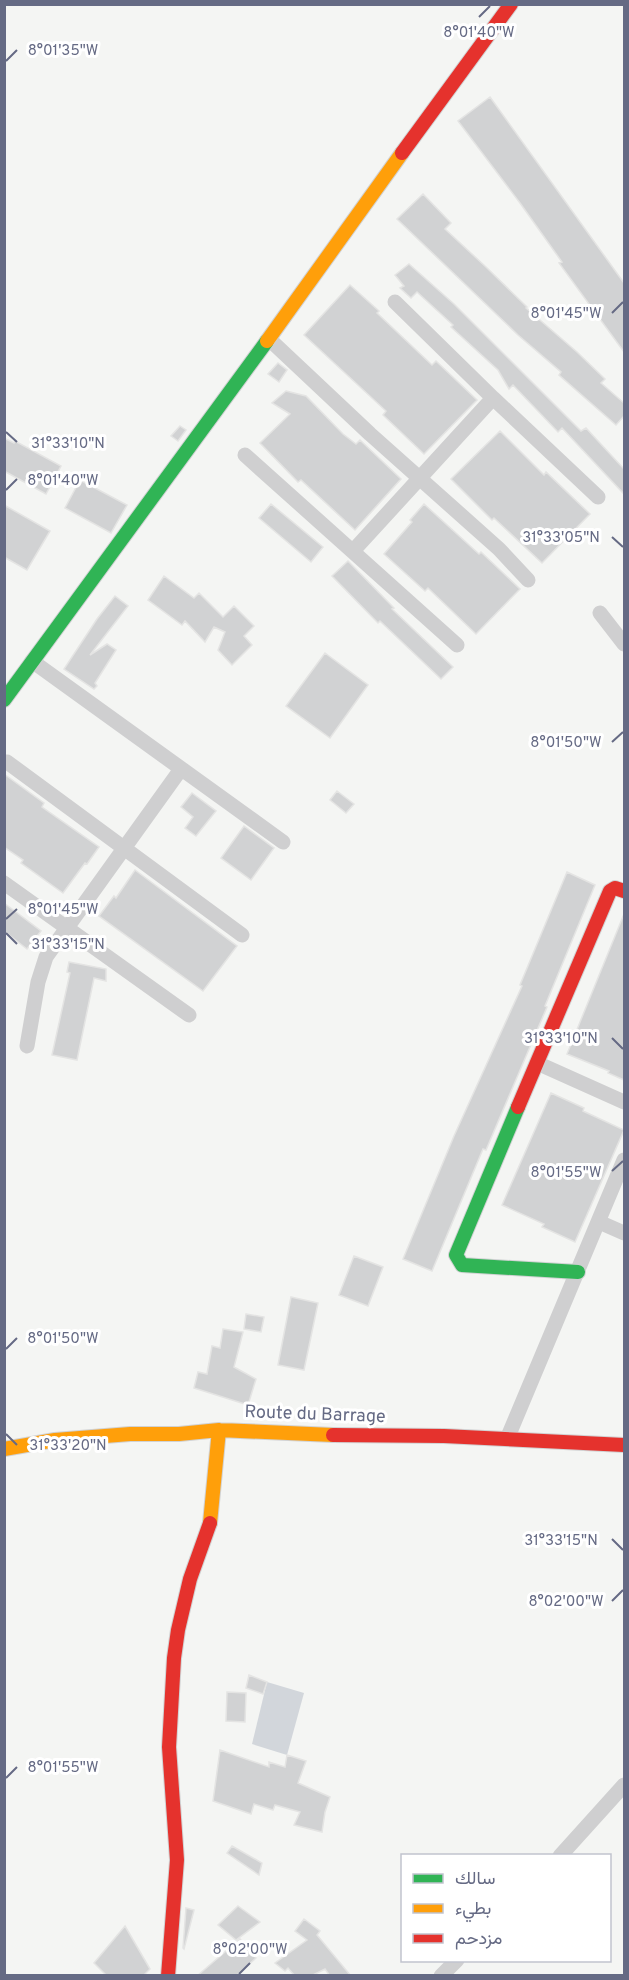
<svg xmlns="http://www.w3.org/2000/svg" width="629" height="1980" viewBox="0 0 629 1980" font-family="Overpass,Vazirmatn,sans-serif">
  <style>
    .water { fill: #d2d6db }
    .building { fill: #d1d2d3; stroke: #e4e4e3; stroke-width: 1.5 }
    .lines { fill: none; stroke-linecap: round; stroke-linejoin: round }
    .fast-casing { stroke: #d1d2d3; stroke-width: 16 }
    .slow-casing { stroke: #d1d2d3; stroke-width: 16 }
    .jam-casing { stroke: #d1d2d3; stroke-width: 16 }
    .street { stroke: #cfcfd0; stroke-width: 15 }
    .fast { stroke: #30b455; stroke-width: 14 }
    .slow { stroke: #ff9f0a; stroke-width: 14 }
    .jam { stroke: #e5322d; stroke-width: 14 }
    .ticks { fill: none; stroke: #656a84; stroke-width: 2 }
    .labels { text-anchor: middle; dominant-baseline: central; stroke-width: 6; stroke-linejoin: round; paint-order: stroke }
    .street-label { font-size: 18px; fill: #656a84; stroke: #fff }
    .ticks-label { font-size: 15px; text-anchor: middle; fill: #656a84; stroke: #fff; stroke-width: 6; stroke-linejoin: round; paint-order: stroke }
  </style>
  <rect width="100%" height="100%" fill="#f4f5f3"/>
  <path class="water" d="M267,1682l37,11 -17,62 -35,-11z"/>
  <path class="building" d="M490,97l134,186v69l-65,-89 3,-1 -42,-59 -62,-82z
    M423,194l28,29 -6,6 41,38 41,40 -1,1 51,44 28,27 -4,4 23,20v13l-8,9 -57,-50 2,-3 -43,-37 -121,-116z
    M409,264l45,40 127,127 5,-3 38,41v25l-62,-66 -4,4 -45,-47 -4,4 -11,-19 -47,-43 2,-2 -36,-33 -6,6 -11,-10 4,-2 -9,-11z
    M350,285l29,26 -2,2 55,52 4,-4 41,39 -53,54 -41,-39 3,-4 -82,-76z
    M278,363l9,7 -8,12 -11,-8z
    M286,391l20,5 37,38 13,10 4,-4 41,39 -46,51 -54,-50 -3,2 -38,-39 30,-29 -18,-11z
    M180,426l6,4 -8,11 -7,-5z
    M500,431l44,44 2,-3 44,42 -48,49 -48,-45 -2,2 -41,-41z
    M4,438l10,5 1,-2 46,25 -15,28 -42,-23z
    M80,480l47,25 -16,28 -46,-25z
    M271,504l52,43 -12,15 -52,-44z
    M424,504l55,50 2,-2 39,37 -44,45 -48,-46 -3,3 -41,-37 28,-32 -2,-2z
    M4,505l46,26 -23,39 -23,-13z
    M348,561l46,47 -2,1 61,58 -12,12 -61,-58 -2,2 -46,-47z
    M164,576l30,22 5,-5 24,24 11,-11 20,20 -10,10 8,9 -20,20 -14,-15 7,-18 -11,-5 -9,15 -20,-21 -3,4 -34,-25z
    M115,596l13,10 -38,49 17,-11 9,6 -21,33 2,3 -3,3 -30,-20 33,-50z
    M325,653l43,32 -38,53 -44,-32z
    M4,774l40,29 -2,4 57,40 -12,17 -2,-1 -22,30 -42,-30 2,-3 -19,-13z
    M337,791l17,13 -8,9 -16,-13z
    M192,793l24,18 -20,25 -11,-8 8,-11 -12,-10z
    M244,826l30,22 -23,32 -30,-22z
    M135,870l102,76 -34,45 -104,-75 15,-20 2,2z
    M567,872l28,13 -50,121 2,1 -61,143 -3,-1 -51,122 -29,-12 51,-123 68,-150 -2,-1z
    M4,903l37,28 -14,18 -23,-18z
    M624,914v166l-16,-7 1,-2 -42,-17z
    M69,962l37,7v12l-12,-3 -17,82 -25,-5 18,-82 -3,-1z
    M551,1093l33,15 -1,3 41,19 -49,112 -33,-15 2,-3 -42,-19z
    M354,1256l29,11 -15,39 -29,-11z
    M291,1297l27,6 -14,67 -26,-5z
    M246,1314l18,3 -3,15 -17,-3z
    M223,1329l20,3 -9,35 22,12 -8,26 -54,-17 4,-16 9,2 5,-28 8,2z
    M249,1675l18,7 -4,12 -17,-6z
    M227,1692l19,1 -1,29 -19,-1z
    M220,1750l49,17v-5l16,5 2,-12 19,6 -8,22 32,14 -5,15 -3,20 -28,-7 6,-13 -25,-7 -2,5 -19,-6 -3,10 -38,-13z
    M232,1846l30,17 -3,12 -32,-22z
    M238,1906l22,16 -24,18 -18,-15z
    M186,1908l8,2 -10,39 -1,-1z
    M304,1919l16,12 -3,4 34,41h-21l-5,-7 -14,7h-16l-7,-8 -3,3 -10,-8 32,-23 -12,-9z
    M125,1926l25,43 -7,7h-36l-13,-13z
    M240,1939l16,19 -20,18h-39z"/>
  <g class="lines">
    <defs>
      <path id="fast" d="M4,700l263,-359
        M518,1107l-62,148 6,10 116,7"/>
      <path id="slow" d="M267,341l135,-188
        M4,1449l51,-9 75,-6h49l40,-4 114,5
        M210,1523l9,-93"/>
      <path id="jam" d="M402,153l109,-149
        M518,1107l92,-216 5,-3 9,3
        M333,1435l111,1 180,9
        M168,1976l9,-116 -8,-113 5,-89 4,-28 12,-51 20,-56"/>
    </defs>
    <use href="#fast" class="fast-casing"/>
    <use href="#slow" class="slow-casing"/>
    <use href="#jam" class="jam-casing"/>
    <path class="street" d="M395,302l98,96
      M269,339l101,95 129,115 29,31
      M245,455l212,190
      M353,551l140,-153 105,99
      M600,613l24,31
      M32,661l251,181
      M7,762l235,173
      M4,883l185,132
      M27,1046l11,-64 8,-25 135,-188
      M537,1063l87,39
      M599,1222l25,11
      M507,1439l117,-279
      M560,1856l64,-71
      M441,1976l16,-16"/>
    <use href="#fast" class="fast"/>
    <use href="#slow" class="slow"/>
    <use href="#jam" class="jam"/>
  </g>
  <path class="ticks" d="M479,17l11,-11M6,61l11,-11M612,313l11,-11M6,432l11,10M6,490l11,-11M612,537l11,10M612,742l11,-10M6,919l11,-10M6,933l11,11M612,1038l11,11M612,1171l11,-10M6,1349l11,-11M6,1434l11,11M612,1539l11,11M612,1601l11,-11M6,1778l11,-11M239,1974l11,-11"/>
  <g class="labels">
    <g class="street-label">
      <text transform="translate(315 1415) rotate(2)">Route du Barrage</text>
    </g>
  </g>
  <g class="ticks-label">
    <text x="479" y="37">8°01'40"W</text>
    <text x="63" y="55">8°01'35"W</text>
    <text x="566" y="318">8°01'45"W</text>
    <text x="68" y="448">31°33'10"N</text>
    <text x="63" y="485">8°01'40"W</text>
    <text x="561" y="542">31°33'05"N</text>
    <text x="566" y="747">8°01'50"W</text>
    <text x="63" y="914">8°01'45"W</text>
    <text x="68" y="949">31°33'15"N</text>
    <text x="561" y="1043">31°33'10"N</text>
    <text x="566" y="1177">8°01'55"W</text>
    <text x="63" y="1343">8°01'50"W</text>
    <text x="68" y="1450">31°33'20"N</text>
    <text x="561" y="1545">31°33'15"N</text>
    <text x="566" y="1606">8°02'00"W</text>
    <text x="63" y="1772">8°01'55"W</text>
    <text x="250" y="1954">8°02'00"W</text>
  </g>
  <rect width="629" height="1980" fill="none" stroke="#656a84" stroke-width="12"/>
  <rect x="401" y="1854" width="210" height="108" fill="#ffffff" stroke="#c1c3ce" stroke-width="1.5"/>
  <rect x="413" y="1874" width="30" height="9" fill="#30b455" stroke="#c1c3ce" stroke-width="1.5"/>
  <text x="455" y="1884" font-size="18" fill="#656a84">سالك</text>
  <rect x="413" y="1904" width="30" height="9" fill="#ff9f0a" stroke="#c1c3ce" stroke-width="1.5"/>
  <text x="455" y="1914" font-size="18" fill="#656a84">بطيء</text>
  <rect x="413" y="1934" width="30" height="9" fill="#e5322d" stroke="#c1c3ce" stroke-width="1.5"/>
  <text x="455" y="1944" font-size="18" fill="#656a84">مزدحم</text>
</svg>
